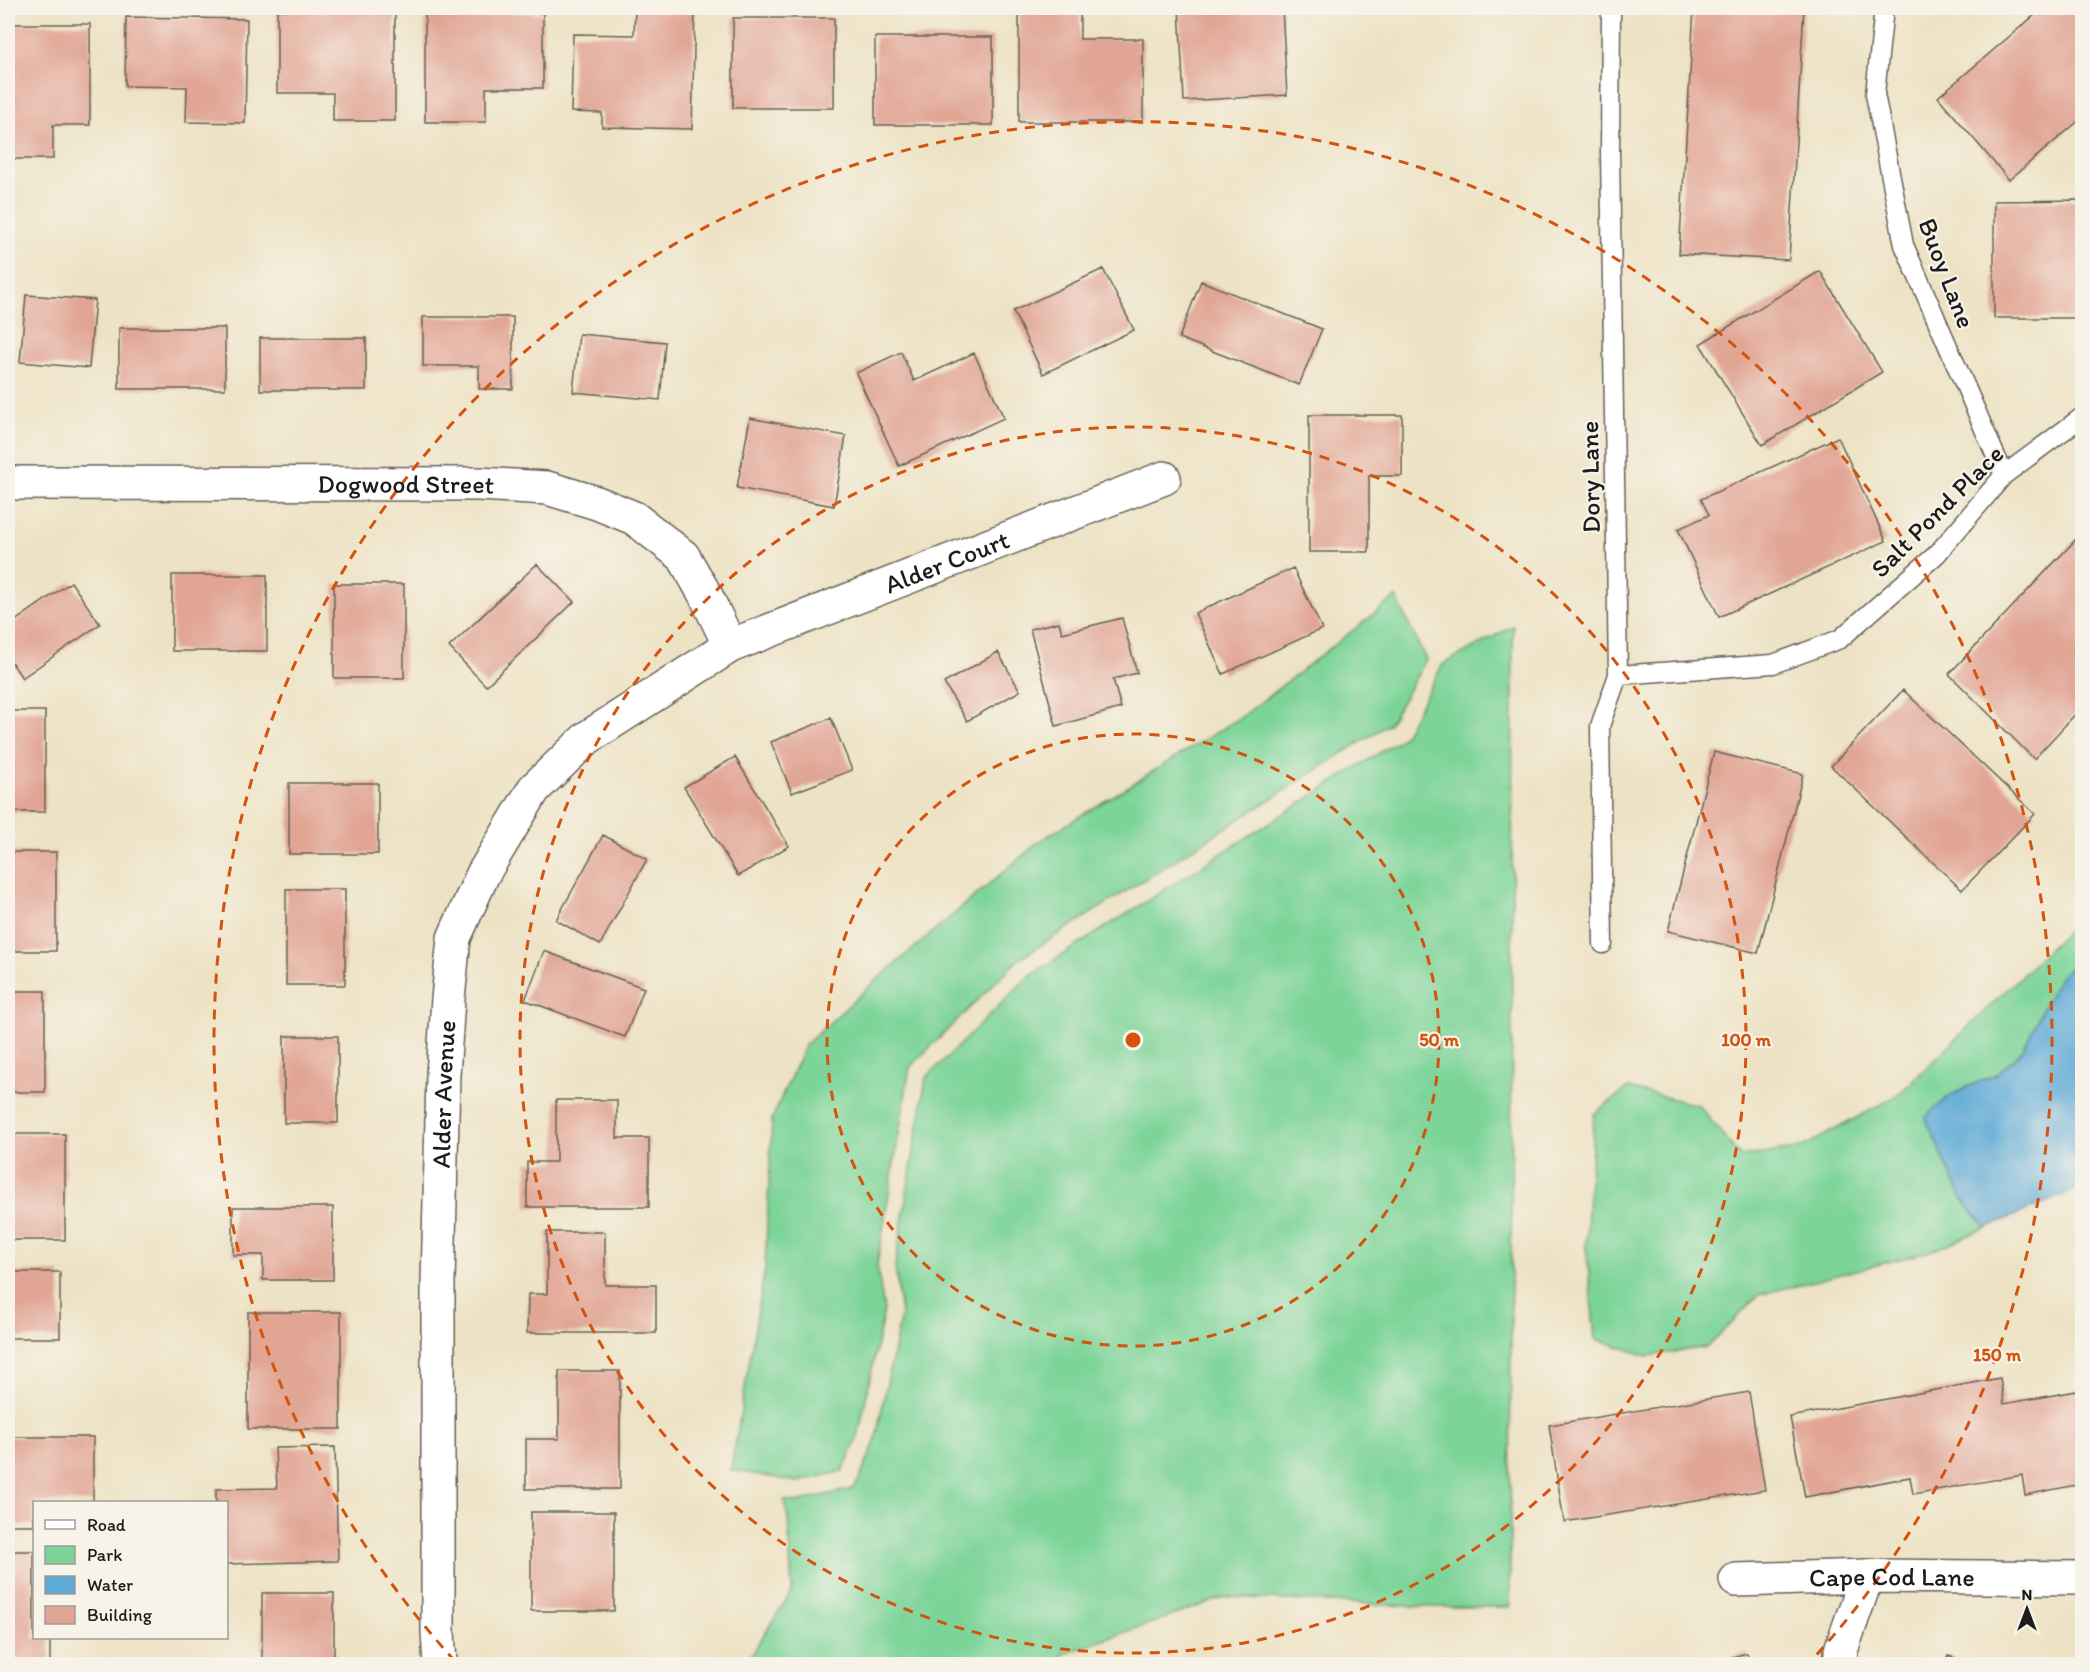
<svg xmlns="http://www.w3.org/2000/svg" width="2090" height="1672" viewBox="0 0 2090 1672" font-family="Itim,sans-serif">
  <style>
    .green { fill: #7dd499; stroke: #4c785a; stroke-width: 1.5 }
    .water { fill: #5eaad7; stroke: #3d637a; stroke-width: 1.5 }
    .building { fill: #e1a594 }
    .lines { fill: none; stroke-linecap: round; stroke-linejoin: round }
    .service-casing { stroke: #656157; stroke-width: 21 }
    .minor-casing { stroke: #656157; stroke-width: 36 }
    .service { stroke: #fff; stroke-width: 18 }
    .minor { stroke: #fff; stroke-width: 33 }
    .ring { fill: none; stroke: #d4530e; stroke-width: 3; stroke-dasharray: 10 8 }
    .labels { text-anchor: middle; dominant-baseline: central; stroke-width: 4.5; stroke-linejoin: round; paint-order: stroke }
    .street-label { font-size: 26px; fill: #1c1c1c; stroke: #f7f3e8 }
    .centre { fill: #d4530e; stroke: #f7f3e8; stroke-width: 3 }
    .ring-label { font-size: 18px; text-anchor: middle; font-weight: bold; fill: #d4530e; stroke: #f7f3e8; stroke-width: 4.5; stroke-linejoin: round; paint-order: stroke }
  </style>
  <rect width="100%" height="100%" fill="#f7f3e8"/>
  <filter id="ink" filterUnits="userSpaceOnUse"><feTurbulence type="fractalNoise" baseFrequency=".0167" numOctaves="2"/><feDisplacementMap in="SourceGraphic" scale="12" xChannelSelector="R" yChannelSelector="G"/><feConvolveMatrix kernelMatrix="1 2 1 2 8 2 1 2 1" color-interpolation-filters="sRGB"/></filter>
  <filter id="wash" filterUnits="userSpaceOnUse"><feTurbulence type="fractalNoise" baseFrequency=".008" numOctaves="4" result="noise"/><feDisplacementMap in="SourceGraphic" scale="24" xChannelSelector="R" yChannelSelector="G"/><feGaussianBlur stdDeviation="1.35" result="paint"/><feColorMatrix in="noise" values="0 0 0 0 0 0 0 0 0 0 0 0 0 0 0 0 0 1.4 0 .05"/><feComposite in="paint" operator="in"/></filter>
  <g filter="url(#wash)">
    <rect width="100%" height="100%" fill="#ede2c4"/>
    <path class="green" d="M1396,597l30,63 -37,64 -370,235 -109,108 -33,198 7,45 -26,127 -15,34 -45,11 -67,-12 34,-201 7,-150 33,-74 75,-68 161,-137 202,-124z
      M1513,626l-3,981h-79l-206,-10 -161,57 -10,10h-309l47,-73 -4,-73 -4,-18 12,2 56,-13 7,-9 16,-38 26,-127 -6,-50 31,-187 103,-102 369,-235 6,-6 39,-71z
      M2082,917v42l-21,16 -18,32 -20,42 -25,24 -47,22 -26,22 36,80 25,31 -55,23 -172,44 -52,52 -60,9 -52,-17 -9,-95 8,-130 34,-26 70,17 43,52 60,-9 96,-52z"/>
    <path class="water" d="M2082,959v228l-96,41 -25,-31 -36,-80 26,-22 47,-22 25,-23 20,-43 18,-32z"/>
    <g id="blocks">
      <path class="building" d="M635,8h60l-3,121 -90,-2v-14l-31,-1 2,-78 61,1z
        M1019,8h61v31h63v83h-124z
        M1179,8h103l5,87 -103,6z
        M1694,8h110l-15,252 -110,-6z
        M2043,8h39v110l-73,62 -71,-83z
        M277,10h118v111h-62v-28h-56z
        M425,13h118v75h-57v34h-61z
        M126,17l121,2 -2,104 -59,-1 1,-35 -62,-1z
        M733,18h101v90h-101z
        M8,24h82v101h-37v34h-45z
        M875,37h118v88h-118z
        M2082,200v118h-88v-117z
        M1103,269l31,61 -91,44 -30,-63z
        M1820,271l62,101 -120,73 -62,-101z
        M1201,281l121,48 -23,56 -120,-47z
        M26,295l69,5 -6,68 -69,-6z
        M423,317h90v72h-34v-23h-56z
        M119,328h106v61h-106z
        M579,334l86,8 -5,58 -87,-8z
        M260,338h106v52h-106z
        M901,352l13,29 60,-28 30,65 -105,48 -43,-93z
        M1309,415h93v61h-33v76h-60z
        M750,418l96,18 -12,70 -97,-18z
        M1838,437l48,104 -167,76 -41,-88 31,-14 -8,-16z
        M2082,533v174l-48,52 -85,-85z
        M537,564l37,38 -88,84 -37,-39z
        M1293,568l29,61 -99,45 -28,-61z
        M172,575h95v76h-95z
        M71,582l29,42 -78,54 -14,-21v-31z
        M334,584h70v94h-70z
        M1122,618l15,55 -24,6 8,29 -65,18 -26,-97 29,-7 3,11z
        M998,652l22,39 -53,30 -23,-38z
        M1903,690l132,124 -73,76 -131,-124z
        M8,711h37v101h-37z
        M831,718l21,52 -60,23 -21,-51z
        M1714,752l89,22 -45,179 -90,-22z
        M735,757l54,89 -51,30 -54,-89z
        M289,783h89v71h-89z
        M603,835l44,24 -47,86 -44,-25z
        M8,852h48v99h-48z
        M286,889h59v96h-59z
        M544,951l100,37 -19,49 -100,-37z
        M8,991h37v101h-37z
        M284,1036h54v87h-54z
        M556,1100h61v38h32v69h-122v-45h29z
        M8,1134h57v106h-57z
        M233,1207h100v73h-70v-25h-30z
        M547,1232h58v53h51v48h-129l1,-39h19z
        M8,1272h52v66h-52z
        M248,1312h93v117h-93z
        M559,1371h61v118h-94v-50h33z
        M2000,1378l4,26 78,-14v94l-57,11 -3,-20 -109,19 -3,-17 -105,20 -15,-80z
        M1749,1392l16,98 -201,32 -15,-97z
        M8,1437h85v65h-59v23h-26z
        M335,1447l3,114 -112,3v-62h-10v-13l61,-1 -2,-40z
        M531,1512h83v99h-83z
        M8,1551h26v87h16v26h-42z
        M262,1593h72v71h-72z
        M1747,1653l3,11h-44z
        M1949,1656l23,8h-27z
        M531,1662h71v2h-71z"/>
    </g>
  </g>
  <g filter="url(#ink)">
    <use href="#blocks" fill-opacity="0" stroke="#656157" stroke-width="1.5"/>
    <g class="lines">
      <defs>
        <path id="service" d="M1884,8l-9,86 29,151 100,230
          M1618,675l155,-11 67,-25 97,-85 67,-79 78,-58
          M1603,944l-3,-218 18,-51 -8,-523 1,-144"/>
        <g id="minor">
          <path id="s1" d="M8,483l471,1 68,4 50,15 37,15 49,38 23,40 24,50"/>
          <path id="s2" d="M1736,1580l131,-4 215,2"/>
          <path id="s3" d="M440,1664l-2,-32v-349l5,-208 5,-76 6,-61 29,-64 51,-85 53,-51 143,-92 434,-168"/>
          <path d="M1841,1664v-14l26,-74"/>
        </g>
      </defs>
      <use href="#service" class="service-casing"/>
      <use href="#minor" class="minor-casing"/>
      <use href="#service" class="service"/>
      <use href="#minor" class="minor"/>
    </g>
  </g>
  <g class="ring">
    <circle cx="1133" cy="1040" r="306"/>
    <circle cx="1133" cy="1040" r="613"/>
    <path d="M455 1661A919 919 0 1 1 1811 1661"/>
  </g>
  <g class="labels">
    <g class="street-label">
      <text transform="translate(1947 273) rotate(69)">Buoy Lane</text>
      <text transform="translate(1590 477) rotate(-91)">Dory Lane</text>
      <text stroke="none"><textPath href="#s1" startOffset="398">Dogwood Street</textPath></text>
      <text transform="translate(1937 511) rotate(-45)">Salt Pond Place</text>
      <text stroke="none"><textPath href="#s3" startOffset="1372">Alder Court</textPath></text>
      <text stroke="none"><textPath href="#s3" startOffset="570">Alder Avenue</textPath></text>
      <text stroke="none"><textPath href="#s2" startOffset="156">Cape Cod Lane</textPath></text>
    </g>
  </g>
  <circle cx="1133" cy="1040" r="9" class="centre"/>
  <g class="ring-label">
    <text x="1439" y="1046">50 m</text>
    <text x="1746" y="1046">100 m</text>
    <text x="1997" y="1361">150 m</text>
  </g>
  <rect width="2090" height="1672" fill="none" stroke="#f7f3e8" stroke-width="30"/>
  <rect x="33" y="1501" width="195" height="138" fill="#f7f3e8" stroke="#9f9d96" stroke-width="1.5"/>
  <rect x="45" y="1520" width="30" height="9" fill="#ffffff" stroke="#9f9d96" stroke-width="1.5"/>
  <text x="87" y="1531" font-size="18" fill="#1c1c1c">Road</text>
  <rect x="45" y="1546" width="30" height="18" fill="#7dd499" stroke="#9f9d96" stroke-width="1.5"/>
  <text x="87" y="1561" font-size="18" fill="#1c1c1c">Park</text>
  <rect x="45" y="1576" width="30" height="18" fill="#5eaad7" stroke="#9f9d96" stroke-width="1.5"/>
  <text x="87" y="1591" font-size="18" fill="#1c1c1c">Water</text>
  <rect x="45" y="1606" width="30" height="18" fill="#e1a594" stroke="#9f9d96" stroke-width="1.5"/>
  <text x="87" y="1621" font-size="18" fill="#1c1c1c">Building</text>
  <g transform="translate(2027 1609)" stroke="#f7f3e8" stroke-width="4.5" paint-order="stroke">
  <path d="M0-4.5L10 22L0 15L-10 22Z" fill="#1c1c1c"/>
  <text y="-9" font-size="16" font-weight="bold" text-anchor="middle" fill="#1c1c1c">N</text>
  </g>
</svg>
